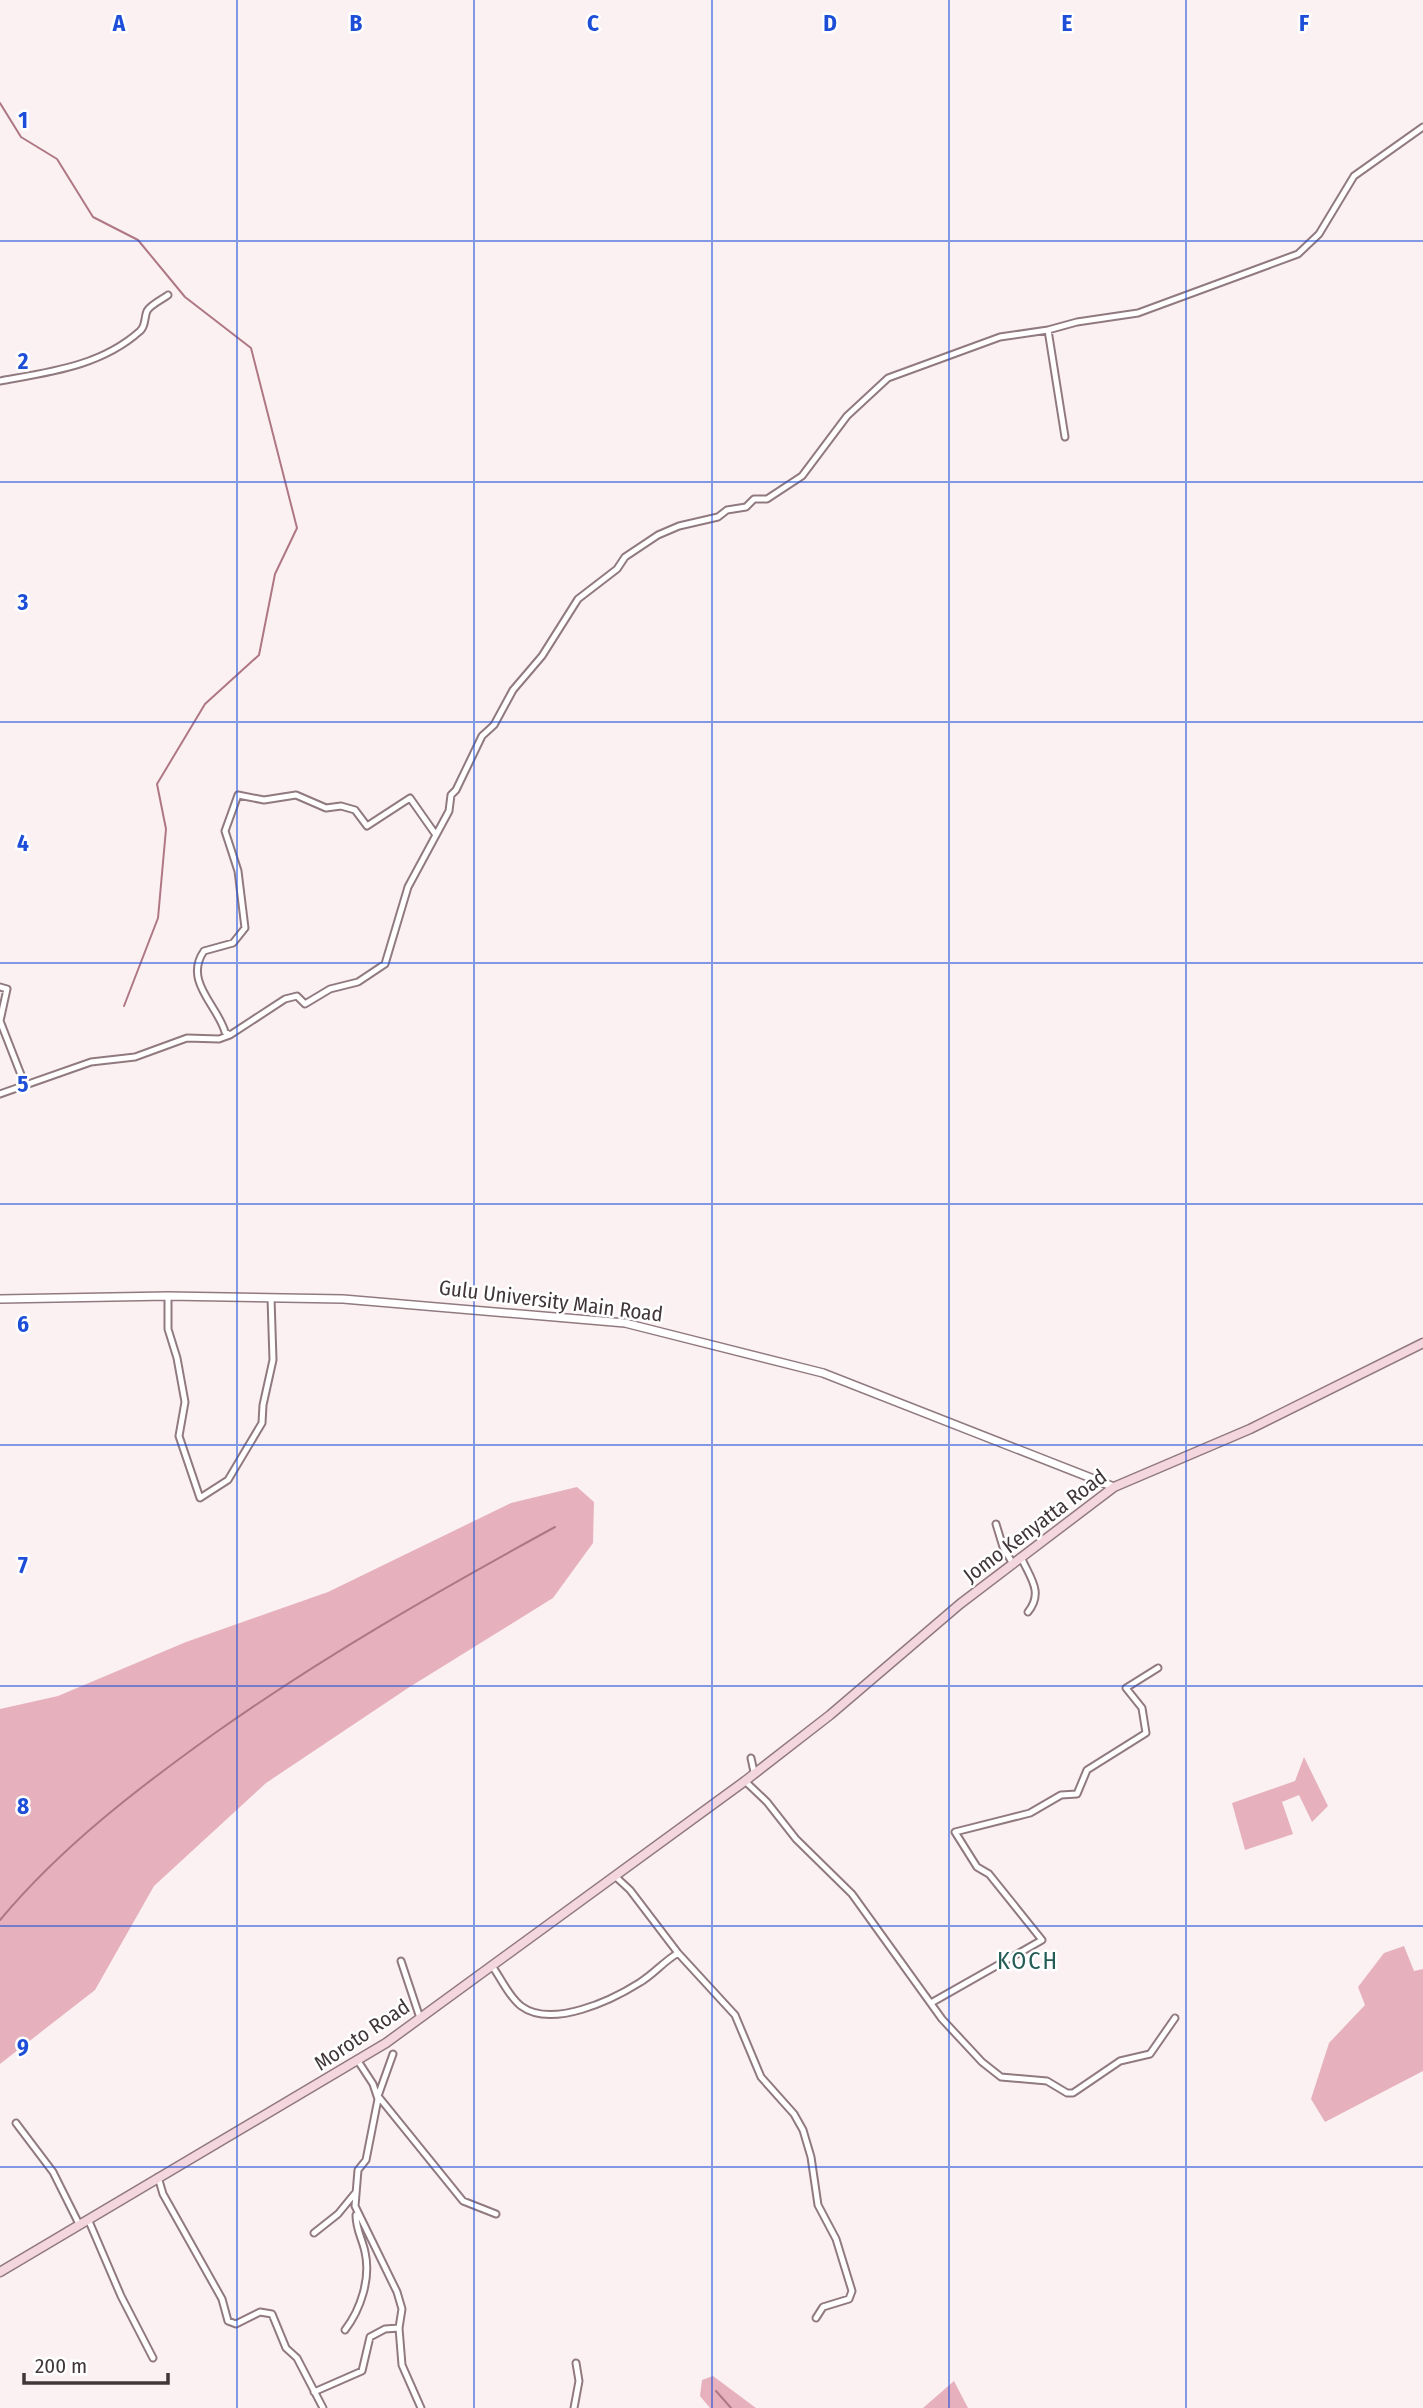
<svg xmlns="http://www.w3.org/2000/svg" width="1423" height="2408" viewBox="0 0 1423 2408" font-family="'Fira Sans Condensed',sans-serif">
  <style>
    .green { fill: #e6b1bd }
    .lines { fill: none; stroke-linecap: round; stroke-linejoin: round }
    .stream { stroke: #af7784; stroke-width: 2 }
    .minor-casing { stroke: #917a7f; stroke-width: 9 }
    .tertiary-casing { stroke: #917a7f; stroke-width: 10 }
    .secondary-casing { stroke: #917a7f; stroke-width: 11 }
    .minor { stroke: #fff; stroke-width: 5 }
    .tertiary { stroke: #fff; stroke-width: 7 }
    .secondary { stroke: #f4d7de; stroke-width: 8 }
    .grid { fill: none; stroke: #1d4ed8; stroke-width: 2; stroke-opacity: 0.55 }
    .labels { text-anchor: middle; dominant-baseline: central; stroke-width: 5; stroke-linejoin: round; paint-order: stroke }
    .street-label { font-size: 21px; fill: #413739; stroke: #fff }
    .quarter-label { font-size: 24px; letter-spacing: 2px; fill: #255d56; stroke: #fff }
    .grid-label { font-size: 23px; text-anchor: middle; font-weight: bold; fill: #1d4ed8; stroke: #fff; stroke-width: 5; stroke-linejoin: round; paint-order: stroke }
  </style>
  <rect width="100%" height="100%" fill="#fbf1f3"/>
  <path class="green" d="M577,1487l17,15 -1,41 -40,55 -145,90 -142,95 -112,103 -59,104 -95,74v-355l58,-13 128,-54 142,-50 183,-89z
    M1304,1757l24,49 -16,16 -13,-27 -17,7 11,32 -48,16 -13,-47 63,-22z
    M1404,1946l10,25 9,-2v102l-98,51 -14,-23 18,-56 36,-38 -7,-18 26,-34z
    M713,2376l43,32h-46l-10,-12 2,-16z
    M954,2381l14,27h-45z"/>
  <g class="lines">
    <path class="stream" d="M0,103l21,34 36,22 36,58 45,23 47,57 66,51 46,180 -22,46 -16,81 -54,49 -48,80 9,45 -8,89 -34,88
      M0,1920c61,-73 138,-132 215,-187 109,-77 223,-142 340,-206
      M716,2391l15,17"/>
    <defs>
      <path id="minor" d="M0,381c50,-9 101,-15 140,-50 6,-5 4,-13 7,-20 3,-6 16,-12 21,-16
        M1065,437l-17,-107 29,-8 61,-9 160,-59 21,-20 35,-58 69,-49
        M436,835l-26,-37 -43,28 -12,-16 -14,-4 -15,2 -30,-13 -32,5 -26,-5 -13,36 13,40 7,57 -12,15 -29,8c-21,30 14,55 21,81l5,3 55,-36 12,-3 8,8 25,-15 28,-7 27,-18 23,-77 41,-76 2,-16 5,-5 26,-54 12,-11 19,-35 29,-34 36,-57 39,-30 8,-12 33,-22 21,-9 39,-9 9,-7 19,-3 8,-8h13l35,-23 45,-60 41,-38 112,-41 48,-7
        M0,987l7,2 -7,32 25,64
        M0,1094l91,-32 44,-5 52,-19 32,1 11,-4
        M168,1296v33l9,29 8,44 -6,34 21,62 28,-18 34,-57 1,-18 10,-45 -2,-62
        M996,1524l7,23 10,17
        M1021,1557c9,21 23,35 7,55
        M751,1758l3,14
        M745,1781l22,21 29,37 56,55 90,125 40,43 19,15 46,4 20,12h6l47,-32 30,-7 25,-36
        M616,1877l14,13 48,63 57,62 26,62 33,37 9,16 8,27 7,48 18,34 16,52 -3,8 -26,8 -7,11
        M401,1961l19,57
        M492,1966c9,12 17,31 29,40 31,23 91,-6 118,-23 15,-9 24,-21 39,-30
        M931,2003l111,-63 -53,-66 -12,-7 -22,-35 75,-19 31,-18 16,-1 10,-24 59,-37 -4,-25 -16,-20 32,-20
        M393,2054l-15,42 85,105 33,13
        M358,2061l15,23 5,15 -12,61 -8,10 -3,36 42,86 5,17 -3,19 3,37 19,43
        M16,2123l37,49 26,52
        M158,2177l5,17 59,105 6,22 8,3 24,-12 12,2 14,34 11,10 26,50
        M88,2219l33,77 32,62
        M314,2233l24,-19 18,-22
        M345,2330c16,-21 26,-52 20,-78 -3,-14 -9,-22 -9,-37
        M314,2392l48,-21 8,-34 15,-8 14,-1
        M574,2408l5,-27 -3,-18"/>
      <path id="tertiary" d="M0,1299l168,-3 175,3 282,24 198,50 291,114"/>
      <path id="secondary" d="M0,2272l386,-229 359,-262 85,-66 130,-111 154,-117 136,-58 173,-86"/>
    </defs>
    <use href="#minor" class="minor-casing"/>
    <use href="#tertiary" class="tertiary-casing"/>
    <use href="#secondary" class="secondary-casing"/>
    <use href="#minor" class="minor"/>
    <use href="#tertiary" class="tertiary"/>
    <use href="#secondary" class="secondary"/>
  </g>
  <path class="grid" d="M237,0v2408M474,0v2408M712,0v2408M949,0v2408M1186,0v2408M0,241h1423M0,482h1423M0,722h1423M0,963h1423M0,1204h1423M0,1445h1423M0,1686h1423M0,1926h1423M0,2167h1423"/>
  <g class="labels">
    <g class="street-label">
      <text transform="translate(551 1301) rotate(7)">Gulu University Main Road</text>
      <text transform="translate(1035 1526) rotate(-37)">Jomo Kenyatta Road</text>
      <text transform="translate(362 2035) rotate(-34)">Moroto Road</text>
    </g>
    <g class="quarter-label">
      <text x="1028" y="1961">KOCH</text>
    </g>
  </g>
  <g class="grid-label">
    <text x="119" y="31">A</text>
    <text x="356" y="31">B</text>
    <text x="593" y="31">C</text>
    <text x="830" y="31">D</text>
    <text x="1067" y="31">E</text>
    <text x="1304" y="31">F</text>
    <text x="23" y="128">1</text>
    <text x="23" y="369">2</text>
    <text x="23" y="610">3</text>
    <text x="23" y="851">4</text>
    <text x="23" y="1092">5</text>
    <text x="23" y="1332">6</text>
    <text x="23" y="1573">7</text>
    <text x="23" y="1814">8</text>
    <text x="23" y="2055">9</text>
  </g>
  <path d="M24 2373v10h144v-10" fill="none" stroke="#413739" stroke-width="3.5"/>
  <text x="35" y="2373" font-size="21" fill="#413739" stroke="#ffffff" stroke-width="5" paint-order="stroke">200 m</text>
</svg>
